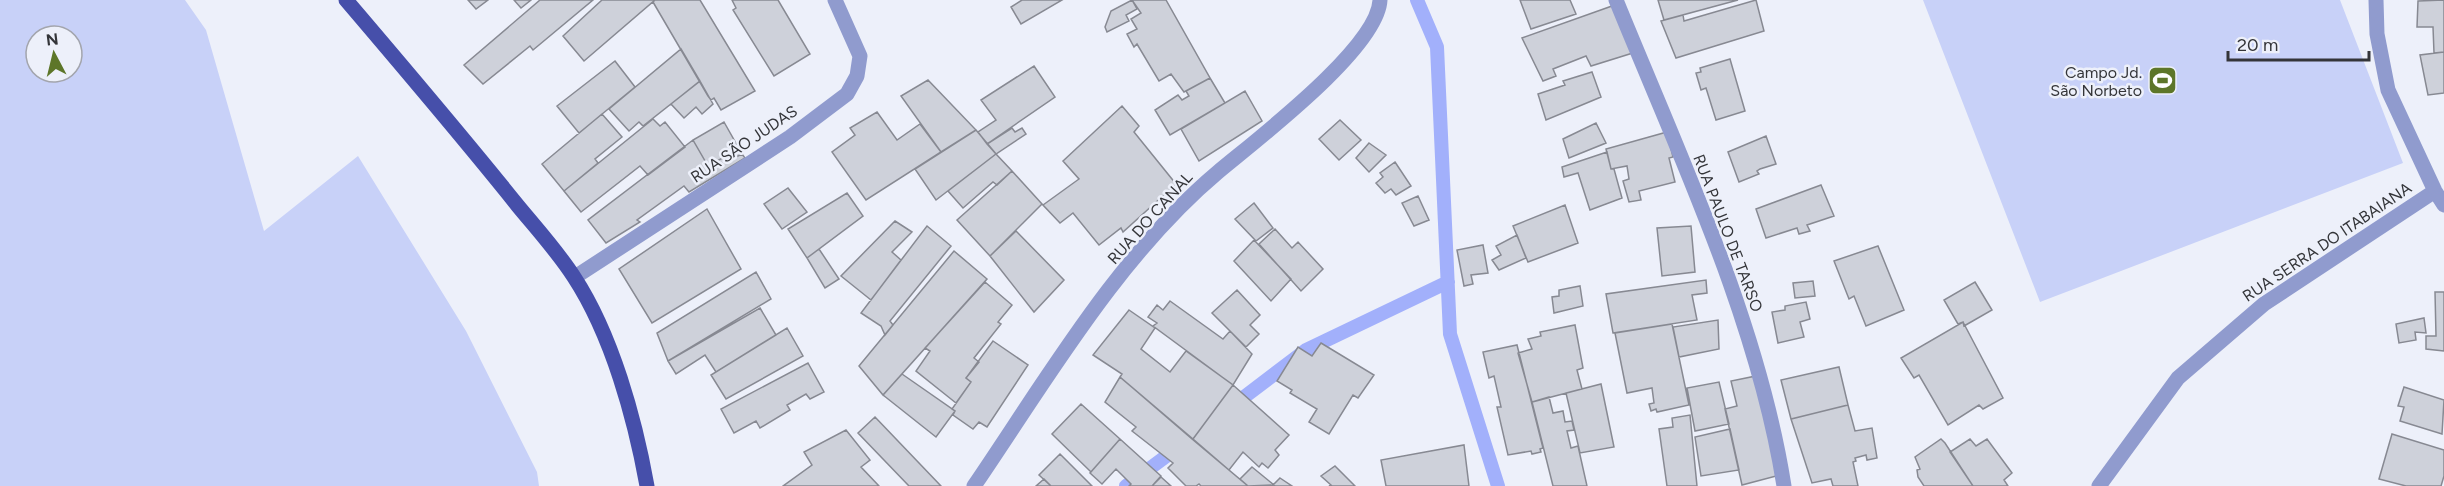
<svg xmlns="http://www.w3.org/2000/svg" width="2444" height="486" viewBox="0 0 2444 486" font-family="Figtree,sans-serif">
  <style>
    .green { fill: #c8d1f8; fill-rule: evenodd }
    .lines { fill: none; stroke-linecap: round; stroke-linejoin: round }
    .stream { stroke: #a2b0fb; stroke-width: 14 }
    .building { fill: #ced1da; stroke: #878992; stroke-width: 1.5 }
    .minor { stroke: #909bce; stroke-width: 15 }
    .major { stroke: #464faa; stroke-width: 15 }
    .labels { text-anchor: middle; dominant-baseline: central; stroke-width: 5; stroke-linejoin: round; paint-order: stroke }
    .poi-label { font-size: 16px; fill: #343539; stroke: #edf0fa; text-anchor: end }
    .street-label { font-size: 16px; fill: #343539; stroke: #edf0fa }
  </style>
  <rect width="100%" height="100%" fill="#edf0fa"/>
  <path class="green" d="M0,0h185l21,30 58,201 94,-75 108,175 71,141 2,14h-539zM36,36h36v36h-36z
    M1923,0h417l63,163 -363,139z"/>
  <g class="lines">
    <path class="stream" d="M1417,0l20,47 13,287 48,152
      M1231,407l75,-57 142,-68
      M1126,486l54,-40"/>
  </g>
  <path class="building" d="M468,0h20l-12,9z
    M514,0h17l-10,8z
    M540,0h53l-60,50 -3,-4 -47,38 -19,-19z
    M602,0h53l-71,61 -21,-25z
    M655,0h45l55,91 -34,19 -7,-12 -3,2 -3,-4 -55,-94z
    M732,0h46l32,54 -36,22 -41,-66 3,-2z
    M1022,0h40l-41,24 -10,-17z
    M1132,0h34l44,78 -26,14 -13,-18 -12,7 -22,-37 -3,3 -7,-13 10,-5 -6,-10 10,-6z
    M1132,0l5,9 -11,6 3,6 -22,11 -2,-5 6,-16z
    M1520,0h50l6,14 -45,15z
    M1658,0h80l-74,20z
    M1756,0l8,31 -88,27 -15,-37 22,-6 1,6z
    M2444,0v52l-10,1 -1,-26h-16l1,-26z
    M1612,6l24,46 -45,14 -5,-10 -33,13 3,7 -13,5 -21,-43z
    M681,49l19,32 -57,45 -4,-4 -10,9 -20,-22z
    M2444,52v41l-16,2 -8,-40z
    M1730,59l15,52 -29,9 -10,-32 -5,2 -5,-17 5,-1 -1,-4z
    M615,61l20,26 -56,46 -22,-27z
    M1034,66l21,31 -68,47 -9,-12 18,-12 -15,-20z
    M1592,72l9,25 -55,23 -8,-26 27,-9 -2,-4z
    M1210,78l15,25 -55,32 -15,-25 23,-15 4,5 7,-4 -3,-5z
    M928,80l48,50 -35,22 -40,-56z
    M700,81l13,23 -11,10 -6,-7 -12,11 -13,-14z
    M1245,91l17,30 -63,40 -18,-32z
    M1122,106l17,20 -5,6 42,52 -53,48 -2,-4 -22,17 -26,-32 -13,10 -17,-18 36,-26 -16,-18z
    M877,112l20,28 23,-16 21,28 -75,48 -34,-48 23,-17 -5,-7z
    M602,114l20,23 -27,22 3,4 -34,28 -22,-27z
    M653,119l7,7 5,-4 20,25 -37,28 -8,-9 -59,46 -17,-21z
    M1340,120l21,20 -22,20 -20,-21z
    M724,122l18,32 -14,7 -2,-5 -18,10 -15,-26z
    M1596,123l10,20 -37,15 -6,-19z
    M1012,128l3,4 7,-4 4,6 -30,20 -9,-10z
    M976,130l20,24 -60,46 -21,-31z
    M1667,132l6,25 -4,1 6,24 -36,9 2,9 -12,2 -6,-21 6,-2 -2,-13 -16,3 -5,-20z
    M1766,136l10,28 -16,5 -3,2 2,3 -20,8 -11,-30z
    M693,140l15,26 18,-10 2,5 14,-7 3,4 -56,34 -5,-6 -47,34 3,2 -34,21 -18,-23z
    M1369,143l17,12 -17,17 -13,-14z
    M1607,152l4,17h3l8,29 -32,12 -12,-37 -14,4 -2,-10z
    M996,154l16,17 -15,14 -4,-3 -30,26 -15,-17z
    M1395,162l16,24 -15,9 -5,-6 -6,4 -9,-10 7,-6 -3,-4z
    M1012,171l30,33 -52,52 -33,-36z
    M1821,185l13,31 -27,9 3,6 -11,3 -2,-6 -31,10 -10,-29z
    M788,188l19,24 -25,17 -18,-25z
    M847,193l16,23 -56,42 -19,-29z
    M1418,196l11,24 -15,6 -12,-23z
    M1254,203l19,25 -17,13 -21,-22z
    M1565,205l13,38 -50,19 -15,-36z
    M707,209l34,60 -89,54 -33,-54z
    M895,221l17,11 -20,20 9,8 -30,40 -30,-24z
    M927,226l24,20 -61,75 3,4 -8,10 -4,-9 -20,-13z
    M1691,226l4,46 -33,4 -5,-48z
    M1275,229l17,19 6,-6 25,27 -22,22 -42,-47z
    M1016,231l48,49 -30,32 -44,-56z
    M1517,235l9,23 -27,12 -7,-10 9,-5 -5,-9z
    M1254,240l37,39 -20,22 -37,-40z
    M1483,245l5,28 -17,2 2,9 -9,2 -7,-36z
    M1878,246l26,64 -38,16 -12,-30 -5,3 -15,-38z
    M819,249l20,30 -14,9 -18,-30z
    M954,251l33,28 -104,116 -24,-29z
    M756,272l15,27 -103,62 -11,-28z
    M1706,280l1,13 -15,2 5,25 -84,13 -7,-39z
    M1813,281l2,15 -20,2 -2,-15z
    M985,282l27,23 -14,17 3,2 -27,34 5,4 -13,16 5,4 -15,21 -40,-32 14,-20 -5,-3z
    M1975,282l17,28 -28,16 -1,-4 -5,2 -14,-24z
    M1580,286l3,20 -29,7 -2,-16 7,-1v-6z
    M1237,290l23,25 -10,10 9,9 -13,13 -34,-34z
    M2435,292h9v59l-18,-2v-13h10z
    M1170,301l53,38 7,-8 22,23 -19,31 -80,-59 4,-3 -9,-6 9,-12 6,5z
    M1806,302l4,17 -10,3 4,15 -26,6 -6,-31 13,-2v-4z
    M760,308l16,27 -60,37 -11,-17 -29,19 -8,-13z
    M1129,310l26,18 -14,21 29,23 16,-21 47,34 -40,54 -73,-62 2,-3 -29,-19z
    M2424,318l2,15 -11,-1 1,8 -17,3 -3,-19z
    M1718,320l1,29 -40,8 -6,-30z
    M1963,322l40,76 -20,11 -4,-4 -31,20 -29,-50 -5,3 -13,-20z
    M1672,324l17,81 -32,7 -1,-3 -5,2 -2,-7 5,-1 -2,-15 -25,5 -12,-60z
    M1575,325l8,43 -6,2 5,19 -50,13 -14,-49 14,-4 -4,-10 13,-3 -1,-4z
    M787,328l16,28 -77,43 -15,-24z
    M993,341l35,24 -41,62 -8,-5 -6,7 -20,-14 2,-4 -3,-2 19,-27 -5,-4z
    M1321,343l53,32 -16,23 -5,-3 -24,39 -20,-12 8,-13 -27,-16 2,-3 -15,-9 21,-34 14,9z
    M1517,345l26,103 -3,1 1,3 -9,2 -1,-3 -23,4 -11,-48h4l-7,-31 -5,2 -6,-26z
    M808,363l16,29 -14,7 -4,-5 -19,11 3,5 -30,18 -4,-7 -22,12 -13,-24z
    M1839,367l9,38 -57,14 -10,-39z
    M902,374l53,37 -19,26 -53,-42z
    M1756,376l24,99 -38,10 -17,-76 12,-3 -6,-25z
    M1120,377l72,62 56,47h-47l-2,-2 -3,2h-10l-18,-18 5,-5 -41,-32 4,-4 -31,-25z
    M1719,382l10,42 -34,7 -8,-43z
    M1601,384l13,63 -34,6 -14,-60z
    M1233,385l56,50 -14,15 4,5 -11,13 -6,-5 -3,4 -16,-15 -14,18 -36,-31z
    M2404,387l40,13 -2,34 -42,-13 4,-14 -6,-1z
    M1549,397l4,16 10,-2 2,11 7,-1 2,9 -7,1 4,17 7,-2 9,40h-34l-21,-84z
    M1081,404l39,35 -29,33 -39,-38z
    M1848,405l7,26 17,-3 5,30 -10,2 -1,-5 -11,3 1,3 -3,1 5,24h-25l-2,-7 -19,4 -21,-64z
    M1690,415l7,71h-30l-8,-57 14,-2 -1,-9z
    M875,417l66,69h-32l-51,-53z
    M1730,429l9,41 -38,6 -6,-39z
    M846,430l24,30 -9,7 18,19h-96l29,-21 -8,-13z
    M2392,434l52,16v26l-3,10h-35l-27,-7z
    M1120,439l41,37 -9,10h-23l2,-2 -15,-15 -14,15 -12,-11z
    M1941,439l4,4 28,43h-49l-6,-9 -1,-7 3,-1 -5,-12z
    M1970,439l6,7 11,-7 25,34 -8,7 4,6h-35l-23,-34z
    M1464,445l5,41h-83l-5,-26z
    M1060,454l32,32h-41l-12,-11z
    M1335,466l20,20h-26l2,-1 -10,-9z
    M1252,467l22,18 -26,1 -8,-7z
    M1161,477l10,9h-19z
    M1280,478l12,8h-20z
    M1044,479l7,7h-15z"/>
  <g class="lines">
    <path class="minor" d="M1616,0c63,155 142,320 168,486
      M2376,0l1,34 11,56 47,101 9,14
      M575,277l215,-140 57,-43 10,-18 3,-20 -25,-56
      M974,486c73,-107 144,-230 244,-314 38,-32 160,-124 162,-172
      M2099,486l79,-108 86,-74 171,-113"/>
    <path class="major" d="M346,0c58,68 116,136 172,206 19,23 40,46 56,71 38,58 61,142 73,209"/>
  </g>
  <defs>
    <symbol id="stadium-square" viewBox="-11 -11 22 22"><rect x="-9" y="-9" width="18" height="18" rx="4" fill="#5d7629" stroke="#edf0fa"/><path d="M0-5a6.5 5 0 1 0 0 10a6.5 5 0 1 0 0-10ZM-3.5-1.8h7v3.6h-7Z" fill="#fff"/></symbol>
  </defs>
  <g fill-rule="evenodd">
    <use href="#stadium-square" x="2146" y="64" width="33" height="33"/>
  </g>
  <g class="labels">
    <g class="poi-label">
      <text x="2142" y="72">Campo Jd.<tspan x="2142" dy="18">São Norbeto</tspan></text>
    </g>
    <g class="street-label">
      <text transform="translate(744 144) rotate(-34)">RUA SÃO JUDAS</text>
      <text transform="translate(1150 218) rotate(-48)">RUA DO CANAL</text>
      <text transform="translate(1728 233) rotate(69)">RUA PAULO DE TARSO</text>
      <text transform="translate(2327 242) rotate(-34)">RUA SERRA DO ITABAIANA</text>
    </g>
  </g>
  <g transform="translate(54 54) rotate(353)"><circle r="28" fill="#edf0fa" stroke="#a3a5ad" stroke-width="1.5"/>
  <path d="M0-4.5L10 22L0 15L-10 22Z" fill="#5d7629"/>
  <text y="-9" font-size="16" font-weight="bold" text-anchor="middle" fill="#343539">N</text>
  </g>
  <path d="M2228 51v9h141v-9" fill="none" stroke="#343539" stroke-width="3"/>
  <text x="2237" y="51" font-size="18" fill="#343539" stroke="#edf0fa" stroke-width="4.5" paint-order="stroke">20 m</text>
</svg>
